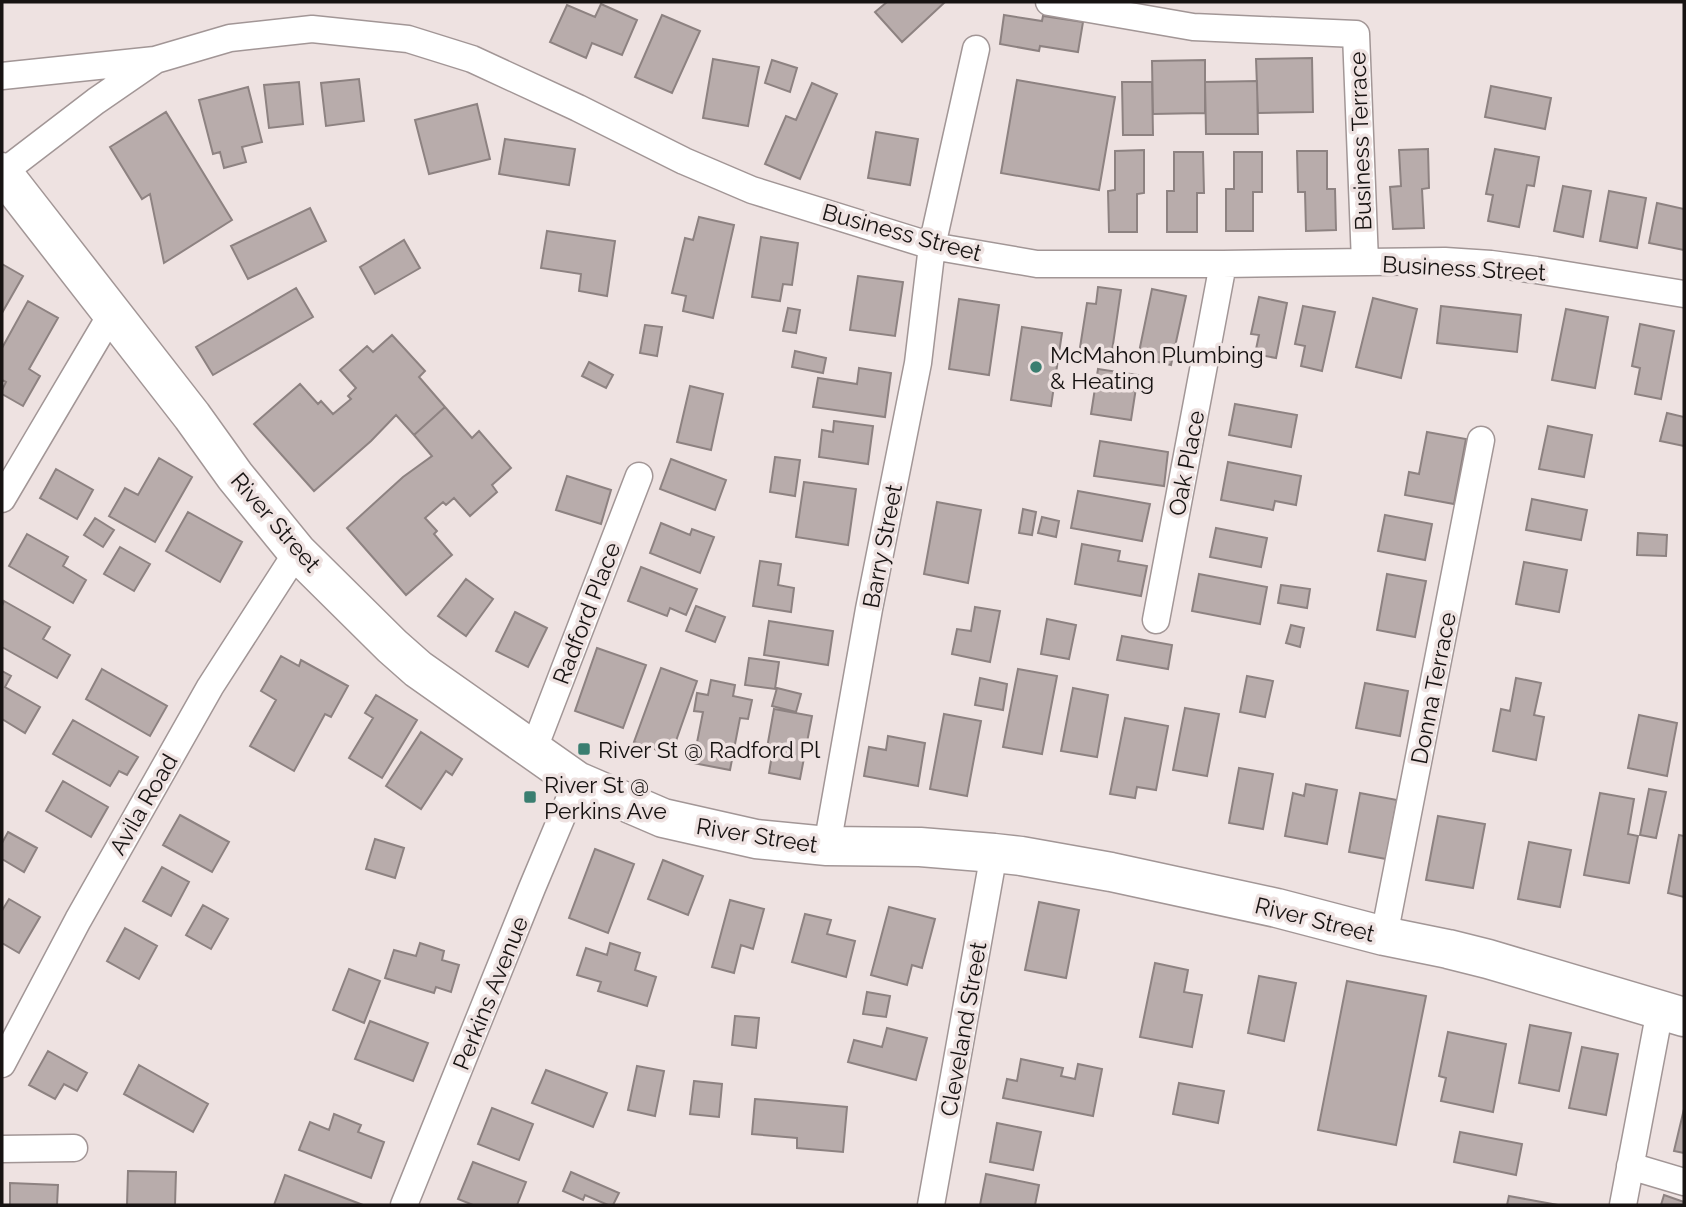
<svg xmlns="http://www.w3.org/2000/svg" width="1686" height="1207" viewBox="0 0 1686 1207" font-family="Raleway,sans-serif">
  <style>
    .building { fill: #b8acab; stroke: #8d8281; stroke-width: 2 }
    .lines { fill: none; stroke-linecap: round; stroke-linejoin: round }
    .minor-casing { stroke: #a29696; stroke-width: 29 }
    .secondary-casing { stroke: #a29696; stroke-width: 41 }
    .minor { stroke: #fff; stroke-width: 26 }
    .secondary { stroke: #fff; stroke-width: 38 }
    .poi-dot { fill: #3a7e70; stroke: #eee2e1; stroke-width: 2.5 }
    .labels { text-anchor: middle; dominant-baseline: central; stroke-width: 7; stroke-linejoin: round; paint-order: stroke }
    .street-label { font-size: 23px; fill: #171312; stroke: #eee2e1 }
    .poi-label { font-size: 23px; fill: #171312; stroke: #eee2e1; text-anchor: start }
  </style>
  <rect width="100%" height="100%" fill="#eee2e1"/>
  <path class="building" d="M887,2h58l-43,40 -27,-30z
    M601,4l36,16 -15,35 -30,-12 -6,15 -36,-16 17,-37 28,12z
    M662,15l38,16 -28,62 -37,-16z
    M1004,15l38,6 1,-5 40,6 -5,30 -38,-6 -1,5 -39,-7z
    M1312,58l1,54 -55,1 -2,-54z
    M713,59l46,8 -11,59 -45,-8z
    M772,60l25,8 -7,24 -25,-9z
    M1205,60v53l-52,1 -1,-53z
    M359,79l5,42 -38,5 -5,-43z
    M1017,80l98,17 -16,93 -98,-17z
    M1257,81l1,53h-52l-1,-52z
    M299,82l4,42 -34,4 -5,-43z
    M1122,82h30l1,53h-30z
    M812,83l25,11 -37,85 -35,-15 21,-48 10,4z
    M1491,86l60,12 -6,31 -60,-12z
    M248,87l14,55 -20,5 4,15 -22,6 -4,-16 -7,2 -14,-54z
    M477,104l13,55 -61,15 -14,-54z
    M166,112l66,108 -68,43 -14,-69 -8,5 -32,-52z
    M876,132l42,7 -8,46 -42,-7z
    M505,139l70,10 -6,36 -70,-11z
    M1428,149l1,39 -7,1 2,39 -31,1 -3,-42 11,-1 -2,-36z
    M1495,149l44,8 -5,29 -7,-1 -8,42 -31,-6 5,-26 -7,-1z
    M1144,150v43l-7,1v38h-28l-1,-41 7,-1v-39z
    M1297,151h30v38h8l1,41 -30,1 -1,-39h-7z
    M1174,152h29l1,41h-7v39h-30v-41h7z
    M1234,152h28v40h-9v39h-27v-42h8z
    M1563,186l28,5 -8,46 -29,-6z
    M1609,191l37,7 -9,50 -37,-7z
    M1657,203l27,6v41l-35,-7z
    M310,208l16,33 -78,38 -17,-33z
    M699,217l35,8 -21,93 -30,-7 3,-15 -14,-3 13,-55 8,2z
    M547,231l68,10 -8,55 -28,-5 2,-17 -40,-6z
    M761,237l37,6 -6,42 -9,-1 -3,17 -28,-4z
    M404,240l16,28 -45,26 -15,-27z
    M2,264l21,12 -21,37z
    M858,276l45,6 -8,54 -45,-6z
    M1098,287l23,3 -10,68 -32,-4 8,-51 9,1z
    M296,288l17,29 -100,58 -17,-28z
    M1152,289l34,7 -15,69 -33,-8z
    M1259,297l28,6 -11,55 -21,-4 4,-19 -8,-1z
    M1373,298l44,11 -16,69 -45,-11z
    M959,299l40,6 -10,70 -40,-6z
    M28,301l30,17 -29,51 11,7 -17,30 -21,-12v-4l4,-8 -4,-2v-32z
    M1303,306l32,6 -13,59 -21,-5 4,-20 -10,-2z
    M1441,306l80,9 -4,37 -80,-9z
    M788,308l12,2 -4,23 -13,-2z
    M1566,309l42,8 -13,71 -43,-8z
    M1640,324l34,7 -13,68 -26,-5 5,-26 -8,-2z
    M645,325l17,2 -5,29 -17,-3z
    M1022,327l40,6 -11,73 -40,-6z
    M392,335l33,36 -6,6 26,30 -31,28 -18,-20 -25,26 -57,50 -60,-67 46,-40 18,20 3,-3 12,13 18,-15 -3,-3 8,-8 -16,-18 27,-24 6,6z
    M795,351l31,7 -3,15 -31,-6z
    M589,362l24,13 -7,13 -24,-12z
    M859,368l32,5 -6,44 -72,-10 5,-29 39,6z
    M1098,369l40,6 -7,45 -40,-6z
    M690,386l33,8 -12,56 -34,-8z
    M1235,404l62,11 -6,32 -62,-12z
    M445,407l27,31 7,-7 32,37 -19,17 5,7 -27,24 -16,-18 -8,7 -3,-3 -18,16 12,13 -3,3 18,21 -46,40 -59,-67 56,-51 29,-21 -18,-21z
    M1667,413l17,4v29l-24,-5z
    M834,421l39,5 -5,38 -49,-7 3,-27 11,2z
    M1548,426l44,9 -8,42 -45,-8z
    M1427,432l39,7 -12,65 -49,-9 4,-23 10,2z
    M1100,441l68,11 -4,34 -70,-10z
    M775,457l25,3 -5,36 -25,-4z
    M159,458l33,19 -37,65 -46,-26 16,-28 13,7z
    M671,459l55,21 -11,30 -55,-21z
    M1228,462l73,14 -5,29 -21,-4 -2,9 -52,-10z
    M56,469l37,21 -16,29 -37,-21z
    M567,476l44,14 -10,34 -45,-14z
    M804,482l52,7 -8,56 -52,-8z
    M1078,491l72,13 -8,37 -71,-13z
    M1532,499l55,11 -6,30 -55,-10z
    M937,502l44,8 -13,73 -44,-9z
    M1023,509l13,3 -4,23 -13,-2z
    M188,512l54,30 -22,40 -54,-31z
    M1385,515l47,9 -7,36 -47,-9z
    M1042,517l17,4 -3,16 -18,-4z
    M95,518l19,12 -11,17 -19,-12z
    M661,523l29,12 2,-6 22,8 -14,36 -50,-20z
    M1216,528l51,10 -6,29 -51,-10z
    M1638,533l29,2 -1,21 -29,-1z
    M27,534l41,23 -5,9 23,14 -13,23 -64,-37z
    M1082,544l38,7 -2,10 29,5 -6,30 -66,-12z
    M120,547l30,17 -16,27 -30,-17z
    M760,561l21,3 -3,21 16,3 -3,24 -38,-6z
    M1524,562l43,8 -8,42 -43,-8z
    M641,567l56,22 -11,26 -16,-7 -3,8 -39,-15z
    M1199,574l68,13 -7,37 -68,-13z
    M1387,574l39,7 -11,56 -38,-7z
    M466,579l27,20 -27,37 -28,-20z
    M1281,585l29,4 -3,19 -29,-5z
    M4,601l46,26 -7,12 27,16 -13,23 -55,-31v-41z
    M696,606l29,11 -10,25 -29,-11z
    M975,607l25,4 -10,51 -38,-8 5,-25 14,2z
    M515,612l32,16 -19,39 -32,-16z
    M1047,619l29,6 -7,34 -28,-5z
    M769,621l64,10 -5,34 -64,-10z
    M1291,625l13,3 -4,19 -14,-4z
    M1122,636l50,9 -4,24 -51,-9z
    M597,648l49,17 -23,63 -48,-17z
    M281,656l18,10 2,-6 47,26 -17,31 -6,-3 -31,57 -44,-25 26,-46 -15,-9z
    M749,658l30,4 -4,27 -30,-4z
    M661,668l36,13 -26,74 -37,-13z
    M102,669l65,37 -17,30 -64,-37z
    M1018,669l39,7 -15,78 -39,-7z
    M2,671l9,5 -6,11 35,20 -15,26 -23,-14z
    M1247,676l26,5 -8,36 -25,-5z
    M980,678l27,6 -4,26 -28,-5z
    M1516,678l25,5 -7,32 10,2 -8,43 -43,-9 8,-42 9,2z
    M711,680l24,5 -2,11 19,4 -4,19 -8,-1 -10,52 -37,-7 10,-51 -9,-1 3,-18 11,2z
    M1365,683l43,8 -8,45 -44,-8z
    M777,688l24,6 -5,18 -24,-6z
    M1073,688l35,7 -11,62 -36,-6z
    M376,695l41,25 -35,58 -33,-20 24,-40 -8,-5z
    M1185,708l34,6 -12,62 -34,-6z
    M774,709l38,7 -12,63 -31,-6 4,-24 -6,-1z
    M944,714l37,7 -14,75 -37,-7z
    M1639,715l38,8 -10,53 -39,-8z
    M1125,718l43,8 -12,64 -19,-3 -2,11 -25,-4z
    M73,720l65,37 -11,18 -8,-4 -9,15 -57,-32z
    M421,732l41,27 -10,16 -6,-4 -25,38 -35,-23z
    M888,736l37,7 -7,43 -54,-10 5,-29 17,3z
    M1239,768l34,6 -10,55 -34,-6z
    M63,781l45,26 -17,30 -45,-26z
    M1306,784l31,6 -10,54 -42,-8 8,-43 11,3z
    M1649,789l17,3 -10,46 -16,-3z
    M1360,793l37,7 -11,59 -37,-7z
    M1600,793l34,6 -6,35 10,2 -9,47 -45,-8z
    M180,815l49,27 -17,30 -49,-27z
    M1438,816l47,8 -12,64 -47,-8z
    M8,832l29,16 -13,24 -22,-13v-16z
    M1679,835l5,1v61l-16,-4z
    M375,839l29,9 -9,30 -29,-9z
    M1529,842l42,8 -11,57 -42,-8z
    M595,849l39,15 -26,69 -39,-15z
    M663,860l40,16 -15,39 -40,-16z
    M162,867l27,15 -18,34 -28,-15z
    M9,899l31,18 -21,36 -17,-10v-35l1,1z
    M730,900l34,9 -11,40 -12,-4 -7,28 -22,-6z
    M1039,902l40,8 -13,68 -41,-8z
    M203,905l25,14 -17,30 -25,-14z
    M889,907l46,12 -13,49 -10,-3 -5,20 -36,-10z
    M805,914l26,6 -4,14 28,7 -9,36 -54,-15z
    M125,928l32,18 -18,33 -32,-18z
    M420,943l24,8 -2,9 17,5 -8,27 -15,-5 -2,6 -49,-15 9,-28 22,6z
    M610,943l30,10 -5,17 21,7 -9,29 -49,-15 3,-9 -24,-7 9,-27 21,7z
    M1155,963l33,7 -4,22 18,3 -10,52 -52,-10z
    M349,969l31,12 -16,42 -31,-13z
    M1259,976l37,7 -12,58 -36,-8z
    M1347,981l79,15 -30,149 -78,-15z
    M867,992l23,4 -4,21 -23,-3z
    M735,1016l24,2 -3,30 -24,-3z
    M370,1021l58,22 -15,38 -58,-22z
    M1530,1025l41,8 -12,58 -40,-8z
    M887,1028l40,10 -11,42 -68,-18 6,-22 28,7z
    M1448,1032l58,12 -13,68 -52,-11 5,-23 -7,-2z
    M1582,1047l36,7 -12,61 -37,-7z
    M48,1051l39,22 -10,18 -13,-7 -9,15 -26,-14z
    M1021,1059l42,9 -2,8 14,3 3,-15 24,5 -9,47 -90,-18 4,-19 10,2z
    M139,1065l69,39 -15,28 -69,-38z
    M637,1066l27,5 -9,45 -27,-6z
    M546,1070l61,23 -14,34 -61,-24z
    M694,1081l28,3 -3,33 -29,-3z
    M1179,1083l45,8 -6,32 -45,-9z
    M755,1099l92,8 -4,45 -46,-4v-10l-45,-4z
    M492,1108l41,16 -14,36 -41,-16z
    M1684,1109v44l-10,-2z
    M334,1114l27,11 -3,7 26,10 -13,36 -72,-28 11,-28 19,8z
    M997,1123l44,9 -8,38 -43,-8z
    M1460,1132l62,12 -6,31 -62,-13z
    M473,1162l53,20 -9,23h-44l-15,-6z
    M128,1171l48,1 -1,33h-48z
    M571,1172l48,21 -6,12h-5l-23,-10 -2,5 -20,-9z
    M986,1174l53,11 -4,20h-55z
    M285,1175l78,30h-89z
    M10,1183l48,2 -1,20h-47z
    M1664,1195l20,7v3h-23z
    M1509,1196l49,9h-51z"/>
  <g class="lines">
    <defs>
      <path id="minor" d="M1049,2l144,25 163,7 9,228
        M2,76l153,-16 75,-22 82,-9 96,10 64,20 106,49 106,53 68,29 180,56 105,18h186l222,-3 46,3 45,6 148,24
        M2,173l94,-72 58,-40
        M2,499l110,-186
        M1156,620l67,-356
        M533,751l106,-275
        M827,846l42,-237 49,-246 14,-117 44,-197
        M1384,936l97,-496
        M2,1064l76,-144 132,-233 87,-135
        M2,1149l72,-1
        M1630,1166l54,16
        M404,1205l128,-317 45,-107
        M931,1205l63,-352
        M1623,1205l37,-195"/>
      <path id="secondary" d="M2,172l190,244 43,60 62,76 95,94 26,23 159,112 86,37 93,21 71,7 93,1 74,6 27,3 90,16 166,36 107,28 64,13 40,10 196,58"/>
    </defs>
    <use href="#minor" class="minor-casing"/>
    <use href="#secondary" class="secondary-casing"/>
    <use href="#minor" class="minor"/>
    <use href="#secondary" class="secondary"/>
  </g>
  <g class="poi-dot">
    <circle cx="1036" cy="367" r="7"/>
    <rect x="577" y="742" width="14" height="14" rx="3.5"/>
    <rect x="523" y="790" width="14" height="14" rx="3.5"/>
  </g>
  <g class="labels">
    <g class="street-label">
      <text transform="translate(1360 141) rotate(-92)">Business Terrace</text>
      <text transform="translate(902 232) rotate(15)">Business Street</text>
      <text transform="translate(1464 268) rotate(3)">Business Street</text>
      <text transform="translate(1186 463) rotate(-79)">Oak Place</text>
      <text transform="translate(276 522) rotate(49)">River Street</text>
      <text transform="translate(882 546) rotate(-79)">Barry Street</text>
      <text transform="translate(586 613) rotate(-69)">Radford Place</text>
      <text transform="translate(1433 688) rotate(-79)">Donna Terrace</text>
      <text transform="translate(143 804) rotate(-60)">Avila Road</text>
      <text transform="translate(757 835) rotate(9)">River Street</text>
      <text transform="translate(1315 919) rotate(14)">River Street</text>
      <text transform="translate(490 993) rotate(-68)">Perkins Avenue</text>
      <text transform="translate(963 1029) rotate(-80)">Cleveland Street</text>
    </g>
    <g class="poi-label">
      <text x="1050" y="354">McMahon Plumbing<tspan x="1050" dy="26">&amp; Heating</tspan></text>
      <text x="598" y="749">River St @ Radford Pl</text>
      <text x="544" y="784">River St @<tspan x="544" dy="26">Perkins Ave</tspan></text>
    </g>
  </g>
  <rect width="1686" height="1207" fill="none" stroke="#171312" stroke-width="7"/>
</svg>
